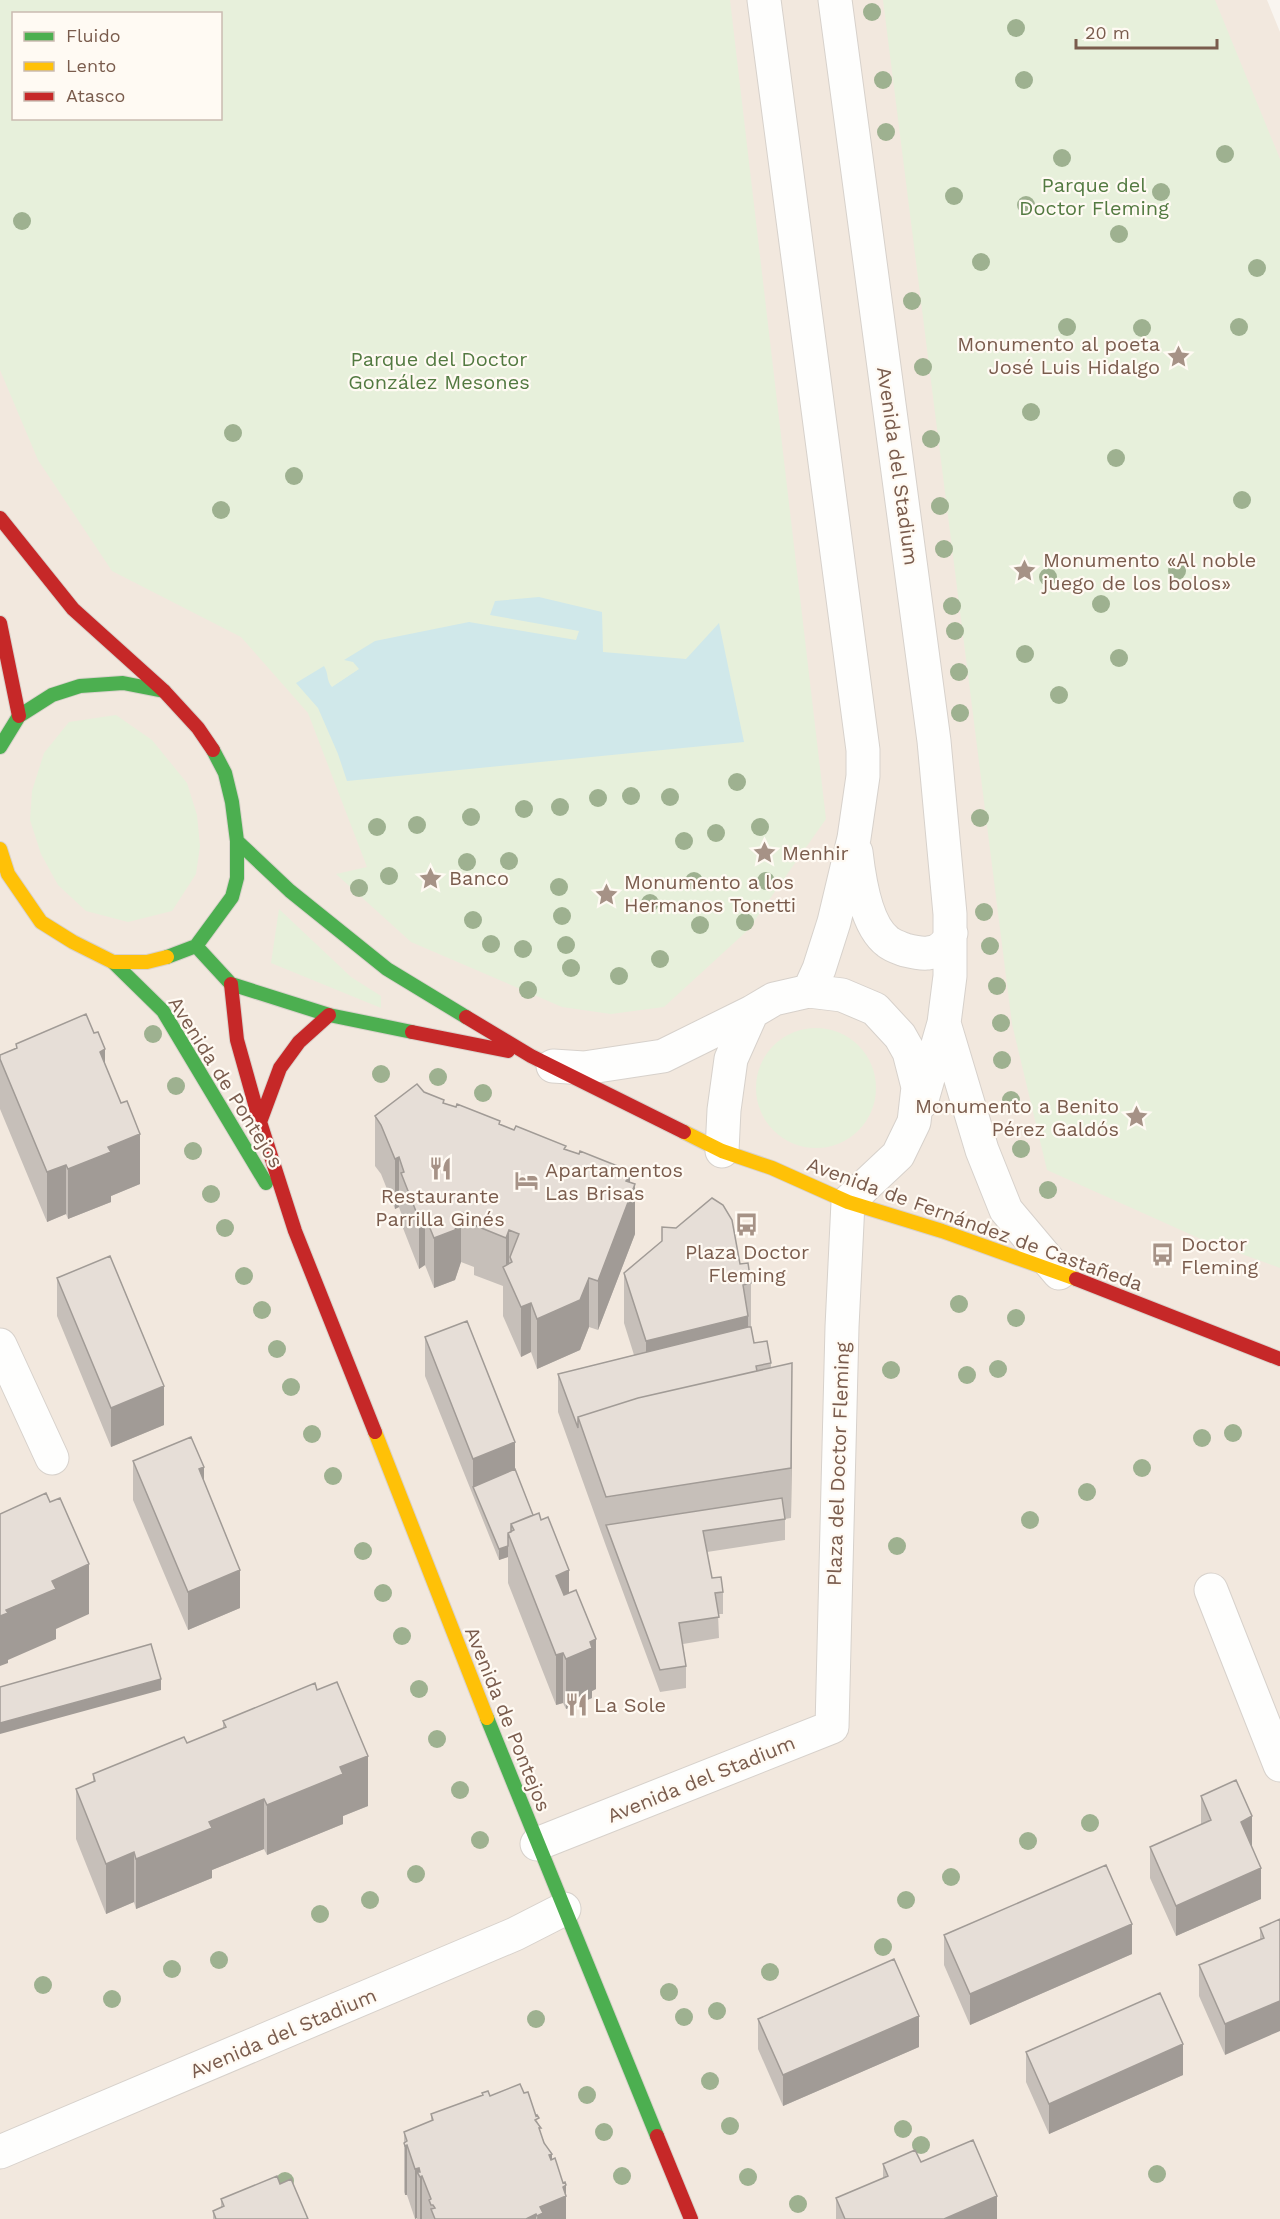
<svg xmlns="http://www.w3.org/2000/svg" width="1280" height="2219" viewBox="0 0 1280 2219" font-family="'Work Sans',sans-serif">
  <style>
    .residential { fill: #f2e8de; fill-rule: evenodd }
    .green { fill: #e7f0db; fill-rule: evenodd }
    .water { fill: #d0e8ea }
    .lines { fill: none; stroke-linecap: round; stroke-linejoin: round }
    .street-casing { stroke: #d7d1cb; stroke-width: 35 }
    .fast-casing { stroke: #d9d2cb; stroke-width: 16 }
    .slow-casing { stroke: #d9d2cb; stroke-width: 16 }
    .jam-casing { stroke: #d9d2cb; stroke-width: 16 }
    .street { stroke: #fefefd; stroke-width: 33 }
    .fast { stroke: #4caf50; stroke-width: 14 }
    .slow { stroke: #ffc107; stroke-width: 14 }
    .jam { stroke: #c62828; stroke-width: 14 }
    .tree { fill: #9eb190 }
    .wall { fill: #c6bfb9 }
    .shaded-wall { fill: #a19b96 }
    .building { fill: #e6ded7; stroke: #a19b96; stroke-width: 1.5 }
    .labels { text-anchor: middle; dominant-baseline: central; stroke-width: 4.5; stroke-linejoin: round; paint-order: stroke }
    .park-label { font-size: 20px; fill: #537a41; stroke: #fffaf3 }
    .poi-label { font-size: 20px; fill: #7a5c4d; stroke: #fffaf3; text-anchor: start }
    .street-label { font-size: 20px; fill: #7a5c4d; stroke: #fffaf3 }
  </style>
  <rect width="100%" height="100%" fill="#f9f5f0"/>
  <path class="residential" d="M0,0h1267l13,32v2187h-1280zM14,14h206v104h-206z"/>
  <path class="green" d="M0,0h730l96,819 -78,111 -84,77 -53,7 -49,-7 -151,-65 -75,-68 31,-7 -59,-154 -67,-76 -129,-66 -74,-111 -38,-90zM14,14h206v104h-206z
    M883,0h332l65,159v1109l-77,-28 -156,-70 -35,-146z
    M116,715l36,25 35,43 10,32 3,31 -4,28 -24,37 -44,11 -42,-11 -28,-26 -17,-31 -11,-34 2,-29 12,-38 25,-31z
    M279,909l72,68 30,19v12l-110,-45z
    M756 1088a60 60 0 1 1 120 0a60 60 0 1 1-120 0Z"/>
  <path class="water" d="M539,597l63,15 1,40 83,7 33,-36 25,119 -397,39 -9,-27 -20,-46 -22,-25 28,-17c5,8 2,14 8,21l27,-18 -6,-7 -9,-2 31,-19 94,-19 107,18 3,-9 -89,-16 5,-14z"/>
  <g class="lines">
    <defs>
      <path id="street" d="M764,0l99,750v26l-9,62 -20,84 -15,47 -10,22
        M835,0l99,741 16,173v62l-6,47 -23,80
        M856,852c3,26 10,74 32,90 5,4 12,6 17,8 8,2 16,4 23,3 12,-1 20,-8 23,-20
        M944,1023l38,127 24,60 53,63
        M553,1066l31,2 79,-12 89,-44
        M0,1345l52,113
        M1211,1590l69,175
        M537,1844l295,-117 10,-400 6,-125 50,-47 16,-33 4,-35 -9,-35 -9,-16 -25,-27 -33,-14 -33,-4 -35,8 -22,13 -21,47 -7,51 -2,41
        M0,2152l515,-218 49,-25"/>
      <path id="fast" d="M0,747l19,-31 33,-21 28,-9 43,-3 41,8
        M237,841l53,50 97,78 79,48
        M196,946l35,38 98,31 83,17
        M167,957l29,-11 36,-49 5,-19v-37l-5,-39 -7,-29 -12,-23
        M113,962l50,49 103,172
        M487,1718l170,418"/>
      <path id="slow" d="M0,849l8,25 33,48 32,20 40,20h34l20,-5
        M684,1132l38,19 50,17 76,34 94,29 134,48
        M375,1432l112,286"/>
      <path id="jam" d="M0,518l73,91 91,82 34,37 15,22
        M0,623l19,93
        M231,984l6,56 23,82 35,109 80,201
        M466,1017l65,39 153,76
        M412,1032l96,19
        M260,1122l20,-54 19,-26 30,-27
        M1076,1279l204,80
        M657,2136l34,83"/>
    </defs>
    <use href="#street" class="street-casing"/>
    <use href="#fast" class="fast-casing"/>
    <use href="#slow" class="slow-casing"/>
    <use href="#jam" class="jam-casing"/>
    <use href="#street" class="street"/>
    <use href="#fast" class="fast"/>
    <use href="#slow" class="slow"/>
    <use href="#jam" class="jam"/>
  </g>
  <g class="tree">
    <circle cx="872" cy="12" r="9"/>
    <circle cx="1016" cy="28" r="9"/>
    <circle cx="883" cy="80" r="9"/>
    <circle cx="1024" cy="80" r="9"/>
    <circle cx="886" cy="132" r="9"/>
    <circle cx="1225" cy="154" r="9"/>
    <circle cx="1062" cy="158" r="9"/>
    <circle cx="1161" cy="192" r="9"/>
    <circle cx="954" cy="196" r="9"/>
    <circle cx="1026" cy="205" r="9"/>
    <circle cx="22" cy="221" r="9"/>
    <circle cx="1119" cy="234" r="9"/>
    <circle cx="981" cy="262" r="9"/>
    <circle cx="1257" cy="268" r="9"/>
    <circle cx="912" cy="301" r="9"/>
    <circle cx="1067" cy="327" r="9"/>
    <circle cx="1239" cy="327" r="9"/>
    <circle cx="1142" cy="328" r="9"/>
    <circle cx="923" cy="367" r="9"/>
    <circle cx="1031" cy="412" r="9"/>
    <circle cx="233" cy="433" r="9"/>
    <circle cx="931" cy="439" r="9"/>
    <circle cx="1116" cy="458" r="9"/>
    <circle cx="294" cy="476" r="9"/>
    <circle cx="1242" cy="500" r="9"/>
    <circle cx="940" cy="506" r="9"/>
    <circle cx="221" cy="510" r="9"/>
    <circle cx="944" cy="549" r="9"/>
    <circle cx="1177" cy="571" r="9"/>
    <circle cx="1048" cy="577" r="9"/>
    <circle cx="1101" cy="604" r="9"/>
    <circle cx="952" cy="606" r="9"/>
    <circle cx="955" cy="631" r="9"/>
    <circle cx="1025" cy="654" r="9"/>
    <circle cx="1119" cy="658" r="9"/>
    <circle cx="959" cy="672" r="9"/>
    <circle cx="1059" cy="695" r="9"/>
    <circle cx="960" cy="713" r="9"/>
    <circle cx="737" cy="782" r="9"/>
    <circle cx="631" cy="796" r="9"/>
    <circle cx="670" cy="797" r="9"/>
    <circle cx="598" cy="798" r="9"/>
    <circle cx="560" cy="807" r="9"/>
    <circle cx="524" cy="809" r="9"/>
    <circle cx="471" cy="817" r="9"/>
    <circle cx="980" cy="818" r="9"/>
    <circle cx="417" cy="825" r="9"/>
    <circle cx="377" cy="827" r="9"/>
    <circle cx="760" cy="827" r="9"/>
    <circle cx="716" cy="833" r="9"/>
    <circle cx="684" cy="841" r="9"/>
    <circle cx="509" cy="861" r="9"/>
    <circle cx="467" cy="862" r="9"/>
    <circle cx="389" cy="876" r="9"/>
    <circle cx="694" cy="881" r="9"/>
    <circle cx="766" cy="881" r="9"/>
    <circle cx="559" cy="887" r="9"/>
    <circle cx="359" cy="888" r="9"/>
    <circle cx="650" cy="903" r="9"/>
    <circle cx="984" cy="912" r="9"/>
    <circle cx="562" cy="916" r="9"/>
    <circle cx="473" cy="920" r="9"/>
    <circle cx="745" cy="922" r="9"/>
    <circle cx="700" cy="925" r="9"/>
    <circle cx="491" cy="944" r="9"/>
    <circle cx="566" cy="945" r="9"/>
    <circle cx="990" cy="946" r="9"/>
    <circle cx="523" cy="949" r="9"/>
    <circle cx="660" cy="959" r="9"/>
    <circle cx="571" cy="968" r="9"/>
    <circle cx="619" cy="976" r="9"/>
    <circle cx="997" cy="986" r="9"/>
    <circle cx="528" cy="990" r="9"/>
    <circle cx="1001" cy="1023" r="9"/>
    <circle cx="153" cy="1034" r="9"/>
    <circle cx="1002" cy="1060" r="9"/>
    <circle cx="381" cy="1074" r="9"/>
    <circle cx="438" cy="1077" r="9"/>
    <circle cx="176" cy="1086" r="9"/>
    <circle cx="483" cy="1093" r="9"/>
    <circle cx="1011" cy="1100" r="9"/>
    <circle cx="1021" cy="1149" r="9"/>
    <circle cx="193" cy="1151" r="9"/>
    <circle cx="1048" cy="1190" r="9"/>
    <circle cx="211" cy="1194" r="9"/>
    <circle cx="225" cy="1228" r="9"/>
    <circle cx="244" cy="1276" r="9"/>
    <circle cx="959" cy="1304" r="9"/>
    <circle cx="262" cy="1310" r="9"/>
    <circle cx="1016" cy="1318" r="9"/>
    <circle cx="277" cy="1349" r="9"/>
    <circle cx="998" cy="1369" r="9"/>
    <circle cx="891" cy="1370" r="9"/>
    <circle cx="967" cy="1375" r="9"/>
    <circle cx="291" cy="1387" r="9"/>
    <circle cx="1233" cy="1433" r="9"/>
    <circle cx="312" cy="1434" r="9"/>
    <circle cx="1202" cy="1438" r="9"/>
    <circle cx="1142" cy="1468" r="9"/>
    <circle cx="333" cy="1476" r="9"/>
    <circle cx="1087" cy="1492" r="9"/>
    <circle cx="1030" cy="1520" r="9"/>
    <circle cx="897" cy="1546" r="9"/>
    <circle cx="363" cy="1551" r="9"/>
    <circle cx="383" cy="1593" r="9"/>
    <circle cx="402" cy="1636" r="9"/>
    <circle cx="419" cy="1689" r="9"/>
    <circle cx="437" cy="1739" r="9"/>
    <circle cx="460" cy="1790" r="9"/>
    <circle cx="1090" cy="1823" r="9"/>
    <circle cx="480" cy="1840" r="9"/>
    <circle cx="1028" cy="1841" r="9"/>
    <circle cx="416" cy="1874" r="9"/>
    <circle cx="951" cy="1877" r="9"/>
    <circle cx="370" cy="1900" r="9"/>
    <circle cx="906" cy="1900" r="9"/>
    <circle cx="320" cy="1914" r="9"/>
    <circle cx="883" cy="1947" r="9"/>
    <circle cx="219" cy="1960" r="9"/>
    <circle cx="172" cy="1969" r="9"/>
    <circle cx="770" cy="1972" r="9"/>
    <circle cx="43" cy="1985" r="9"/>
    <circle cx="669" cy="1992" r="9"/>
    <circle cx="112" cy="1999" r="9"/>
    <circle cx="717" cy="2011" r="9"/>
    <circle cx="684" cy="2017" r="9"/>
    <circle cx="536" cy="2019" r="9"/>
    <circle cx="710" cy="2081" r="9"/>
    <circle cx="587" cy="2095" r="9"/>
    <circle cx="730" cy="2126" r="9"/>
    <circle cx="903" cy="2129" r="9"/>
    <circle cx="604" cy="2132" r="9"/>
    <circle cx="921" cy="2145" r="9"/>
    <circle cx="1157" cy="2174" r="9"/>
    <circle cx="622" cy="2176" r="9"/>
    <circle cx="748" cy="2177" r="9"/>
    <circle cx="285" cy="2181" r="9"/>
    <circle cx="798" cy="2204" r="9"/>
  </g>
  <path class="wall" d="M16,1044l89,21 35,119 -29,12v6l-43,17 -2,-5 -19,8 -47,-113v-54l16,-7z
    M424,1092l20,11 122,46 64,33 5,52 -37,96 -9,-3 -9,23 -43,19 -6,-17 -10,5 -18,-41v-30l-29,-11v-8l-13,-5 -6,18 -21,8 -9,-23 -6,4 -18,-46v-10l-2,-6 -4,2 -14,-35 -6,-8v-50z
    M740,1264l11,19v44l3,16 17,20v5l21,45 -1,105 -6,1v21l-78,12 5,26 11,14v22h-5l1,24 -36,6 3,22v22l-26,4 -54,-146 -48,-134v-38l76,-19 -10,-32v-50z
    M57,1278l107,147 -53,22 -54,-131z
    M425,1337l90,132 18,46 36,78 27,96 -4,2v7l-26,11 -3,-6 -7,2 -48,-122v-26l-9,3 -74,-184z
    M133,1461l71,21 36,126 -52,22 -55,-130z
    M223,1721l145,85 -25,10v8l-76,31 -3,-6 -52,21v8l-76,31 -2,-7 -28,12 -30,-75v-50l17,-7v-8l94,-31 36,-15z
    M1201,1796l51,51 9,52 -85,37 -26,-58v-31l51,-22z
    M1280,1919l-55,136 -26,-59v-31l61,-25v-12z
    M944,1935l188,19 -162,71 -26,-60z
    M758,2019l161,28 -136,59 -25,-57z
    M1026,2052l157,23 -134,59 -23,-52z
    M524,2093l15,32 2,9 11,26 14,59h-149v-1l-2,1 -8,-24h-2l-1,-3v-60l27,-11v-7l59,-18z
    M921,2162l76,57h-161v-21l47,-19v-15z
    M280,2184l28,35h-95v-8l8,-3v-9z"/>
  <path class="shaded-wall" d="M105,1049v50l-5,-47z
    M140,1134v50l-29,12v6l-43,17v-50l40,-22z
    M399,1157v50l-4,2v-50z
    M66,1165v49l-19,8v-50z
    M630,1171v25l5,-12v50l-37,96v-49l28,-100z
    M461,1212v50l-6,18 -21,8v-50z
    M425,1216v49l-6,4v-50z
    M509,1230v50l-3,-6v-36z
    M589,1278v49l-9,23 -43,19v-50z
    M531,1303v49l-10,5v-50z
    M748,1316v50l-102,25v-50z
    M792,1363v50l-1,105v-50z
    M164,1386v39l-53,22v-39z
    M515,1442v38l-42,7v-28z
    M204,1467v39l-5,-37z
    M508,1546v11l-9,3v-11z
    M89,1564v50l-33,15v10l-48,21v3l-8,3v-50l6,-6 46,-29z
    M240,1570v38l-52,22v-38z
    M569,1570v50l-13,-44z
    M596,1639v50l-4,2v7l-26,11v-50l24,-17z
    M563,1653v50l-7,2v-50z
    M161,1679v11l-161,44v-11z
    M368,1756v50l-25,10v8l-76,31v-50l73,-38z
    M264,1799v50l-52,21v8l-76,31v-50l73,-37z
    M1252,1816v31l-11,5v-30z
    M134,1852v50l-28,12v-50z
    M1261,1868v31l-85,37v-30z
    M1132,1924v30l-162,71v-31z
    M1280,2001v30l-55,24v-31z
    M919,2016v31l-136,59v-31z
    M1183,2044v31l-134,59v-30z
    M407,2145v50h-2v-49z
    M552,2154v48l11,-15 3,-2v34h-29l12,-64z
    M419,2168v7l-2,-3v46l-2,1v-50z
    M422,2176v43h-2v-42z
    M997,2196v23h-53z
    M536,2214v5h-10z"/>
  <path class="building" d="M86,1014l8,19 4,-1 7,17 -5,3 21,51 6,-2 13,33 -32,13 3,5 -43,17 -2,-4 -19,7 -47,-113v-4l17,-7 -1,-4z
    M417,1084l7,8 20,8 -1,3 13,4 1,-3 43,17 -1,3 15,6 2,-4 50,20 -2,3 15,5 1,-3 50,20 -4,10 9,3 -37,97 -9,-3 -9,22 -43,19 -6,-16 -10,4 -18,-40 9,-5 -2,-5 9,-23 -10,-4 -3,8 -32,-13 2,-7 -15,-6 -6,18 -21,8 -9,-22 -6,3 -18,-46 3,-1 -5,-15 -4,2 -14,-34 -6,-9z
    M712,1198l11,7 9,15 8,44 8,-1 3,20 -8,2 5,31 -102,25 -22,-68 38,-32v-14l14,1z
    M110,1256l54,130 -53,22 -54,-130z
    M467,1321l48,121 -42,17 -48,-122z
    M748,1327h3l3,16 13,-2 4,22 -15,3 1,5 -119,27 -60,19v11l-20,-54z
    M792,1363l-1,105 -185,29 -28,-80 60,-19z
    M191,1437l13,30 -5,2 41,101 -52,22 -55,-131z
    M515,1469l18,46 -22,9v8l-3,1v13l-9,3 -26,-62z
    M46,1493l4,9 10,-4 29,66 -37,17 4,8 -50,21 2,3 -8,3v-102z
    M782,1498l3,21 -82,12 9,47 9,-1 2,15 -8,1 4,24 -40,6 7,43 -26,4 -54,-145z
    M539,1513l2,7 7,-3 21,53 -13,6 8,19 12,-5 20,49 -6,3 2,6 -26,11 -3,-6 -7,2 -48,-122 6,-3 -3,-6z
    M151,1644l10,35 -161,44v-36z
    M337,1682l31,74 -28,11 3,7 -76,31 -3,-6 -55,23 3,6 -76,31 -2,-7 -28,12 -30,-75 19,-8 -2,-7 91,-37 3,6 39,-16 -3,-6 92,-38 2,7z
    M1236,1780l16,36 -11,6 20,46 -85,38 -26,-59 61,-27 -10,-24z
    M1106,1865l26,59 -162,70 -26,-59z
    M1280,1919v82l-55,23 -26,-59 65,-27 -4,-10z
    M894,1959l25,57 -136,59 -25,-56z
    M1160,1993l23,51 -134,60 -23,-52z
    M520,2084l4,9 4,-1 8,24 1,-1 2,3 -4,2 6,8h-2l5,15 8,11 -3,1 2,5 4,-2 8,25 2,-1 1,3 -3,2 3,9 -26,11 3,6 -6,3 -1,-2 -10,5h-91l-4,-10 4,-1 -2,-3h-2l-2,-5 2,-1 -9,-23 -2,1 -3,-5h3l-1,-4 -4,1 -8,-24 -2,1 -1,-3 3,-2 -3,-9 29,-12 -2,-6 52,-19 -1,-2 6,-2 2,5z
    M973,2140l24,56 -53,23h-99l-9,-21 52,-22 -5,-12 32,-14 6,12z
    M277,2176l3,8 11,-5 17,40h-92l-3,-8 11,-5 -3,-7z"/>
  <defs>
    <symbol id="sight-bare" viewBox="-9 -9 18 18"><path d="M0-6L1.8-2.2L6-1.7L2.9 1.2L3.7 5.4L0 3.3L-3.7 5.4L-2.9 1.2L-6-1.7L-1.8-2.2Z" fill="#a69286" stroke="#fffaf3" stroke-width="2.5" paint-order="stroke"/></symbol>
    <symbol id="restaurant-bare" viewBox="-9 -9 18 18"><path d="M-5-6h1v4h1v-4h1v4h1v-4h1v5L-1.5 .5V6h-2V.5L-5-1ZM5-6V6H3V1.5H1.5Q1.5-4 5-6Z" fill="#a69286" stroke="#fffaf3" stroke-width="2.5" paint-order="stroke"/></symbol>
    <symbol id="hotel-bare" viewBox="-9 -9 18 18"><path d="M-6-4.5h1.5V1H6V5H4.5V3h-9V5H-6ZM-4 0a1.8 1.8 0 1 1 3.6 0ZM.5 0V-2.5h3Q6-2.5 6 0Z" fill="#a69286" stroke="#fffaf3" stroke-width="2.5" paint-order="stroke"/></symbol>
    <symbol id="bus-bare" viewBox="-9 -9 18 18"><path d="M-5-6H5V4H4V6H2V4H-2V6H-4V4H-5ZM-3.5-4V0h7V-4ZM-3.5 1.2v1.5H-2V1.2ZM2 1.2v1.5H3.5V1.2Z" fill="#a69286" stroke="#fffaf3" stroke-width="2.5" paint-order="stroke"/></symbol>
  </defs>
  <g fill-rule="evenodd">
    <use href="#sight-bare" x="1162" y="340" width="33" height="33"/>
    <use href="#sight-bare" x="1008" y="554" width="33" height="33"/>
    <use href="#sight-bare" x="748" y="836" width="33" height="33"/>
    <use href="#sight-bare" x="414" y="862" width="33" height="33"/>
    <use href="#sight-bare" x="590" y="878" width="33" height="33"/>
    <use href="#sight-bare" x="1120" y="1100" width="33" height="33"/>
    <use href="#restaurant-bare" x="424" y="1152" width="33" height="33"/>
    <use href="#hotel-bare" x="510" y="1164" width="33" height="33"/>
    <use href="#bus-bare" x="730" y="1208" width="33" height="33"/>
    <use href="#bus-bare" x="1146" y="1238" width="33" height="33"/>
    <use href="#restaurant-bare" x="560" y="1688" width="33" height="33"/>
  </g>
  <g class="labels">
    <g class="park-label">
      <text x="1094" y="185">Parque del<tspan x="1094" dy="23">Doctor Fleming</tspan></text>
      <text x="439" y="359">Parque del Doctor<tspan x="439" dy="23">González Mesones</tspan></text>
    </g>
    <g class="poi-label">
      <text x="1160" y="344" text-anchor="end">Monumento al poeta<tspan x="1160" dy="23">José Luis Hidalgo</tspan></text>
      <text x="1043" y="560">Monumento «Al noble<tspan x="1043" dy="23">juego de los bolos»</tspan></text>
      <text x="782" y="853">Menhir</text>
      <text x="449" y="878">Banco</text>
      <text x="624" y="882">Monumento a los<tspan x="624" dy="23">Hermanos Tonetti</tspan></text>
      <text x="1119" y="1106" text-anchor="end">Monumento a Benito<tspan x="1119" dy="23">Pérez Galdós</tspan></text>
      <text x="545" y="1170">Apartamentos<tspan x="545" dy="23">Las Brisas</tspan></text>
      <text x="440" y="1196" text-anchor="middle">Restaurante<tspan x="440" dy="23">Parrilla Ginés</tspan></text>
      <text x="1181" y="1244">Doctor<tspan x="1181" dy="23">Fleming</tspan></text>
      <text x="747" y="1252" text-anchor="middle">Plaza Doctor<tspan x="747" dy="23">Fleming</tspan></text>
      <text x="594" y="1705">La Sole</text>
    </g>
    <g class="street-label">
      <text transform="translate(898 466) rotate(82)">Avenida del Stadium</text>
      <text transform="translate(226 1082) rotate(58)">Avenida de Pontejos</text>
      <text transform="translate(975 1224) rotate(20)">Avenida de Fernández de Castañeda</text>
      <text transform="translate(838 1464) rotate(-88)">Plaza del Doctor Fleming</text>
      <text transform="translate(508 1719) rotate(68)">Avenida de Pontejos</text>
      <text transform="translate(701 1779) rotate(-22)">Avenida del Stadium</text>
      <text transform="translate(283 2033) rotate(-23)">Avenida del Stadium</text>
    </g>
  </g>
  <rect x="12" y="12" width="210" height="108" fill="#fffaf3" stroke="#cabbb1" stroke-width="1.5"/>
  <rect x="24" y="32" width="30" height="9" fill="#4caf50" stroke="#cabbb1" stroke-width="1.5"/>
  <text x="66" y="42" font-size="18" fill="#7a5c4d">Fluido</text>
  <rect x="24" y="62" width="30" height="9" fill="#ffc107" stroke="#cabbb1" stroke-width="1.5"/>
  <text x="66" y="72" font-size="18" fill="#7a5c4d">Lento</text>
  <rect x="24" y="92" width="30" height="9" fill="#c62828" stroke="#cabbb1" stroke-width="1.5"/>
  <text x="66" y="102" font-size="18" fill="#7a5c4d">Atasco</text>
  <path d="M1076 39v9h141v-9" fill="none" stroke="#7a5c4d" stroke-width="3"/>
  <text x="1085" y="39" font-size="18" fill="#7a5c4d" stroke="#fffaf3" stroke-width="4.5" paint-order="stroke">20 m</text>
</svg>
